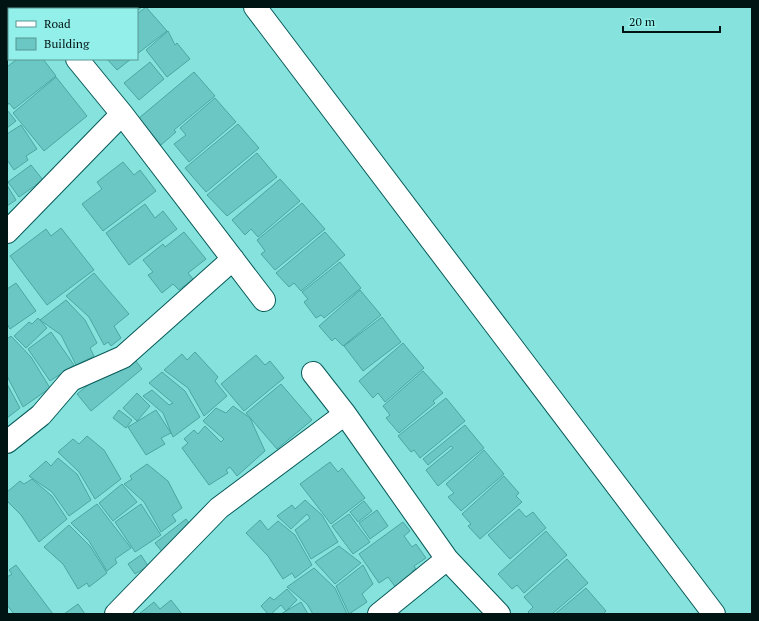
<svg xmlns="http://www.w3.org/2000/svg" width="759" height="621" viewBox="0 0 759 621" font-family="'PT Serif',serif">
  <style>
    .building { fill: #6bc7c3; stroke: #49a7a2 }
    .lines { fill: none; stroke-linecap: round; stroke-linejoin: round }
    .minor-casing { stroke: #075a58; stroke-width: 24 }
    .minor { stroke: #fff; stroke-width: 22 }
  </style>
  <rect width="100%" height="100%" fill="#85e2dd"/>
  <path class="building" d="M116,7h26l-5,4v-2h-20z
    M146,7l21,24 -30,23v-40z
    M168,31l7,14 2,-2 13,16 -23,18 -21,-27z
    M17,59h26l13,17 -42,33 -5,-6 -2,3v-39z
    M107,59h24l-14,11z
    M150,62l14,17 -25,21 -15,-17z
    M194,72l21,24 -41,34 2,2 -15,13 -22,-27z
    M56,77l31,39 -43,35 -31,-38z
    M215,98l21,24 -47,40 -15,-18 12,-9 -6,-7z
    M7,110l9,11 -9,7z
    M238,124l21,24 -53,44 -21,-24z
    M21,125l16,24 -11,7 2,4 -14,10 -7,-10v-26z
    M257,153l20,24 -50,39 -20,-21z
    M123,162l11,13 6,-5 16,21 -53,40 -21,-27 20,-15 -5,-7z
    M31,165l12,15 -24,17 -11,-15z
    M280,179l20,22 -42,36 -7,-8 -6,6 -13,-15z
    M7,185l9,15 -9,6z
    M302,203l23,26 -50,41 -14,-16 4,-3 -8,-11z
    M145,204l10,14 8,-7 14,18 -48,36 -23,-32z
    M61,228l33,42 -47,35 -37,-49 36,-27 5,7z
    M184,232l22,27 -18,14 5,6 -14,11 -6,-6 -11,9 -14,-18 5,-3 -10,-12 20,-16 2,3z
    M325,232l20,23 -44,36 -7,-8 -5,4 -13,-14z
    M340,262l21,26 -37,30 -3,-3 -5,3 -12,-16 4,-3 -6,-7z
    M94,273l35,41 -15,12 7,12 -10,8 -3,-4 -4,3 -15,-28 -23,-21z
    M16,283l20,28 -26,18 -3,-5v-35z
    M360,290l21,25 -38,31 -8,-8 -3,3 -13,-15z
    M66,300l19,20 12,23 -7,5 4,8 -18,9 -15,-30 -21,-15z
    M382,317l19,25 -38,29 -19,-25z
    M38,318l9,10 -21,20 -12,-12 15,-14 3,2z
    M51,332l23,33 -24,16 -22,-32z
    M11,336l20,21 19,31 -27,19 -16,-31v-37z
    M403,343l21,25 -39,34 -7,-9 -5,5 -14,-17z
    M129,352l13,17 -51,42 -14,-17z
    M195,352l23,25 -3,4 12,15 -23,20 -16,-28 -24,-18 18,-16 5,6z
    M256,355l9,10 5,-4 14,17 -40,33 -23,-27z
    M423,371l20,22 -10,8 2,2 -36,30 -13,-15 4,-3 -7,-9z
    M162,372l23,19 15,26 -27,20 -10,-24 -20,-17 9,-6 17,15 4,-2 -24,-20z
    M7,384l13,24 -13,10z
    M281,384l31,36 -35,29 -31,-36z
    M137,393l13,13 -13,15 -14,-13z
    M446,398l19,23 -45,37 -6,-8 -3,2 -13,-16z
    M233,406l17,12 15,33 -28,25 -7,-9 -4,3 2,3 -19,12 -27,-37 6,-5 -4,-4 10,-9 4,4 7,-8 16,16 3,-3 -21,-18 13,-13 10,5z
    M119,410l13,10 -6,8 -13,-10z
    M156,410l15,23 -10,5 4,6 -19,11 -18,-28z
    M465,425l19,23 -46,38 -12,-16 27,-22 -2,-2 -23,19 -5,-6z
    M87,436l17,14 17,29 -26,20 -16,-27 -21,-20 15,-13 6,5z
    M484,450l20,24 -43,37 -13,-14 6,-4 -8,-9z
    M58,458l19,16 14,26 -22,16 -17,-24 -23,-16 17,-15 5,5z
    M330,462l8,10 4,-4 23,30 -34,26 -31,-40z
    M147,464l21,17 14,27 -10,7 4,6 -15,11 -17,-30 -20,-18 8,-5 -2,-3z
    M504,476l15,17 -3,3 6,6 -42,37 -12,-13 3,-2 -9,-10z
    M32,479l20,17 15,23 -28,23 -18,-27 -14,-14v-9l13,-11 4,3z
    M122,484l15,18 -24,19 -14,-18z
    M305,500l17,15 16,27 -27,17 -16,-29 15,-12 -3,-4 -16,15 -14,-13 15,-11 3,4z
    M364,501l8,10 -14,11 -8,-10z
    M97,504l34,44 -16,11 2,4 -10,8 -18,-30 -18,-18z
    M141,504l20,31 -26,17 -20,-30z
    M519,509l7,8 7,-5 13,16 -36,31 -22,-24z
    M377,510l11,16 -18,13 -11,-16z
    M349,514l21,28 -17,12 -21,-28z
    M186,519l8,11 -31,23 -8,-10z
    M260,520l8,10 10,-9 17,14 17,30 -17,13 -3,-5 -9,6 -15,-23 -22,-23z
    M403,522l7,9 -6,5 8,11 4,-3 10,14 -12,8 2,3 -4,2 6,8 -19,13 -11,-15 -9,6 -20,-29z
    M69,525l21,21 17,27 -18,14 -2,-4 -9,6 -15,-25 -19,-17z
    M546,531l21,24 -43,38 -7,-8 -5,4 -14,-15z
    M339,546l22,17 -26,21 -20,-22z
    M141,555l7,11 -13,8 -7,-10z
    M567,559l21,24 -36,31h-22l-2,-2 5,-5 -9,-10z
    M16,565l37,49h-39l-7,-9v-28l5,-3 -3,-4z
    M363,565l10,19 -11,10 5,8 -18,12 -13,-28z
    M314,568l21,20 12,26h-34l-6,-10 -20,-17z
    M586,588l20,23 -3,3h-48z
    M287,589l10,11 -11,11 -5,-6 -10,9h-3l-7,-8 9,-9 4,3z
    M171,600l11,14h-43l15,-12 6,7z
    M301,602l7,12h-27z
    M78,604l7,10h-21z"/>
  <g class="lines">
    <defs>
      <path id="minor" d="M31,7l2,2
        M255,7l459,607
        M77,59l45,55 142,186
        M7,232l115,-118
        M313,373l32,41 102,145 52,55
        M7,442l34,-27 30,-35 52,-23 110,-98
        M116,614l103,-106 126,-94
        M379,614l68,-55"/>
    </defs>
    <use href="#minor" class="minor-casing"/>
    <use href="#minor" class="minor"/>
  </g>
  <rect width="759" height="621" fill="none" stroke="#001413" stroke-width="16"/>
  <rect x="8" y="8" width="130" height="52" fill="#93efea" stroke="#589794"/>
  <rect x="16" y="21" width="20" height="6" fill="#ffffff" stroke="#589794"/>
  <text x="44" y="28" font-size="12" fill="#001413">Road</text>
  <rect x="16" y="38" width="20" height="12" fill="#6bc7c3" stroke="#589794"/>
  <text x="44" y="48" font-size="12" fill="#001413">Building</text>
  <path d="M623 26v6h97v-6" fill="none" stroke="#001413" stroke-width="2"/>
  <text x="629" y="26" font-size="12" fill="#001413" stroke="#93efea" stroke-width="3" paint-order="stroke">20 m</text>
</svg>
